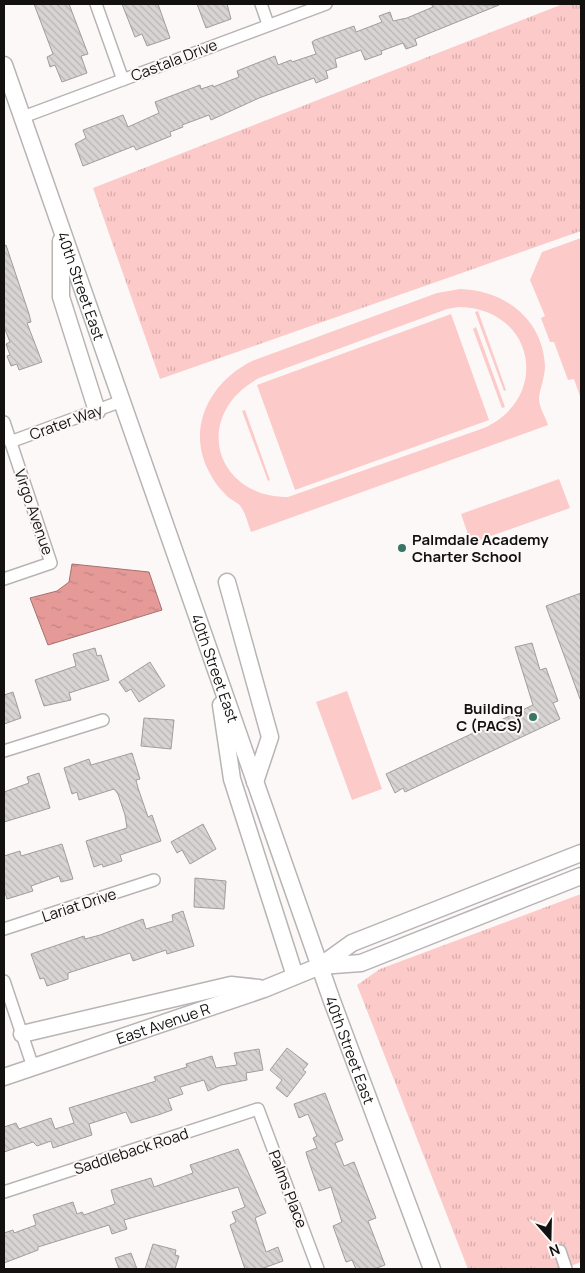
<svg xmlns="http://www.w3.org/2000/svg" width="585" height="1273" viewBox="0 0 585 1273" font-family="Manrope,sans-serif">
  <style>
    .grass { fill: url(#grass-tufts) }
    .pitch { fill: #fccac8; fill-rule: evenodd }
    .water { fill: url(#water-ripples); stroke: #a6716f }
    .building { fill: url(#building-back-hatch); stroke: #a19d9d }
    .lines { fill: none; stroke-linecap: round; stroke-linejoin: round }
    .street-casing { stroke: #b8b4b4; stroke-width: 14 }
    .secondary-casing { stroke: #b8b4b4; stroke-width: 19 }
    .street { stroke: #fff; stroke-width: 11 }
    .secondary { stroke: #fff; stroke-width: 16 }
    .poi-dot { fill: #357665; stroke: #fcf8f8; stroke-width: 2 }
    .labels { text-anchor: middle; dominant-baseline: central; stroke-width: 4; stroke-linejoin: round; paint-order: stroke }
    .street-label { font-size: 15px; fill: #121110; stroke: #fcf8f8 }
    .poi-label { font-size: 15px; font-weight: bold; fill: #121110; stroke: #fcf8f8; text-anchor: start }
  </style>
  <defs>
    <pattern id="grass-tufts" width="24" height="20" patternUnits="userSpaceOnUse" patternTransform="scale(1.25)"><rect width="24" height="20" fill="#fccac8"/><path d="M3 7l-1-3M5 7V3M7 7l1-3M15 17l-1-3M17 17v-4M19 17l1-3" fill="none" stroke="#d7acab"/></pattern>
    <pattern id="water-ripples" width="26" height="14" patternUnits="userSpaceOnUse" patternTransform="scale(1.25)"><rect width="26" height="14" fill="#e59a98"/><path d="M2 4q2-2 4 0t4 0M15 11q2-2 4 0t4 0" fill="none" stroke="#c38482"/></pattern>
    <pattern id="building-back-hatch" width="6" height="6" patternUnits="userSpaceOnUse" patternTransform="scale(1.25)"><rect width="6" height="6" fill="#d8d4d4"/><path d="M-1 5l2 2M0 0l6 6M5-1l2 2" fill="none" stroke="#b8b5b5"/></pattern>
  </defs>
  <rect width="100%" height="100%" fill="#fcf8f8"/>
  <path class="grass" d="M563,4h18v227l-421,148 -67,-191z
    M581,894v368l-18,7h-95l-111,-284 23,-16z"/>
  <path class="pitch" d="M581,238v161l-7,-20 -6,1 -14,-38h-4l-9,-24 4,-2 -15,-36 12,-28z
    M460,289c44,1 83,30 85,77 0,12 -6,25 -6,33 0,8 7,19 9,26l-297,107c-3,-8 -5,-18 -10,-25 -2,-4 -8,-6 -12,-9 -6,-6 -13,-13 -17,-21 -28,-45 -4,-94 40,-116l185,-68zM459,307c75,1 93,90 25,121l-196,69c-75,0 -96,-83 -29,-119l188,-69z
    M478,311l28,79 -2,1 -29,-79z
    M451,314l38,106 -194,70 -38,-105z
    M476,327l29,80 -3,1 -29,-79z
    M245,410l25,70 -2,1 -26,-70z
    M559,479l11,29 -99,35 -10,-29z
    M347,691l35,98 -30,11 -36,-98z"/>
  <path class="water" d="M72,564l77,8 13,38 -114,35 -18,-47 27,-7 12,-9z"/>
  <path class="building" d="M34,4h35l19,50 -7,2 6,17 -25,9 -7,-17 -5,2 -3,-10 6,-3z
    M122,4h36l12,34 -23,8 -5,-12 -7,3z
    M197,4h30l4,15 -25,9z
    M431,4l68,1 -84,34 2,6 -11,4 -3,-6 -22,8 1,3 -17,6 -4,-10 -26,9 2,8 -11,4 2,7 -12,5 -2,-5 -55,20 -48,22 -2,-5 -27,10 1,2 -13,5 1,4 -35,14 -2,-4 -51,20 -8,-22 11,-6 -3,-8 40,-15 5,12 31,-14 -4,-11 45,-17 1,4 12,-4v2l26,-10 -2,-6 38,-15 3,9 13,-5 1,2 24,-8 -4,-12 3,-2 39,-14 2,6 26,-10 -3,-6 11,-4 3,9 14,-3 26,-11z
    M6,245l23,69 2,8 -4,1 15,39 -23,8 -2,-6 -6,2 -4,-10 3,-1 -4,-11 4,-2 -6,-15v-81z
    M581,593v106h-1l-34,-93z
    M532,643l8,27 6,-2 12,33 -5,2 7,16 -155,73 -2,-4 -8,5 -9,-19 147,-69 -18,-58z
    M95,648l2,8 4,-1 8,25 -40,13 2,7 -27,6 -9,-26 41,-14 -3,-12z
    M150,662l15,24 -26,16 -8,-13 -5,3 -7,-10z
    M13,692l8,26 -17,6v-29z
    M144,718l30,2 -3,29 -30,-3z
    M132,753l8,26 -4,1 2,8 10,29 4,-2 9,26 -41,14 2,6 -19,6 -1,-3 -8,3 -8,-26 41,-13 -2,-13 -7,-21 -4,-5 -35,11 -2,-8 -5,2 -8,-26 25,-9 2,6z
    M39,773l11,35 -46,14v-30l25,-9 -2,-6z
    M203,824l13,25 -26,15 -8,-14 -5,3 -6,-11z
    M62,844l11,35 -12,3 -2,-6 -28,10 2,5 -26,8 -3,-10v-33l16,-5 1,5z
    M195,878l31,3 -2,28 -30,-2z
    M183,911l11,35 -27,8 -1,-4 -33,11 -3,-8 -62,20v6l-21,7 -3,-8 -4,1 -9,-25 53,-18 1,3 15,-4 43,-16 3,10 27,-8 -1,-6z
    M287,1048l21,16 -5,6 3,2 -19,25 -11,-9 6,-8 -12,-10z
    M259,1049l4,21 -17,3 1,7 -26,5 -13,6 -4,-11 -24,7 3,7 -15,5 4,11 -14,5 -27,8 -5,-11 -37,12 3,11 -39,13 -2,-7 -14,5 -4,-4 -29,10v-25l12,-4 3,6 32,-11 4,11 19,-6 -5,-15 87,-27 -2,-4 33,-10 -1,-3 26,-8 4,12 21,-3 -3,-12z
    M325,1093l18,47 -8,3 9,23 10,-4 22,56 -8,3 17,44 -11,4h-18l-4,-9 -6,2 -13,-36 9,-4 -11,-35 -12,4 -12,-35 -1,-4 11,-4 -4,-10 4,-2 -9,-22 -9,4 -5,-14z
    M238,1149l28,64 -11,5 11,34 12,-5 5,14 -22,8h-16l-15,-44 6,-3 -4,-10 13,-5 -7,-20 -114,33 3,9 -15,5 -3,-9 -71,22v3l-34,13v-30l9,-3 1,3 22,-8 -3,-10 40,-13 4,12 5,-2 2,3 31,-11 -4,-14 40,-12 3,9 39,-14 -3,-8z
    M153,1244l23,6 -1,5 4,1 -4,13h-30z
    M131,1253l6,16h-18l-4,-11z"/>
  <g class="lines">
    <defs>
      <path id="street" d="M96,4l27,76
        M261,4l7,20
        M23,117l303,-113
        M4,422l47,141 -47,16
        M10,442l112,-41
        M4,751l99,-31
        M4,929l150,-49
        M4,981l29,86
        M4,1192l254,-83 60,160
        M560,1251l6,18"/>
      <g id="secondary">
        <path id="s1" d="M4,65l328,936 100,268"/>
        <path d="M61,241v56l36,114"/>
        <path d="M227,582l43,155 -15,45"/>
        <path d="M221,705l11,74 63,197"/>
        <path d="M320,966l41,-3 220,-87"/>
        <path d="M22,1034l209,-49 28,3"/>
        <path id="s2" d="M4,1077l260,-88 56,-23 32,-23 229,-90"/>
      </g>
    </defs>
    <use href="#street" class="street-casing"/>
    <use href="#secondary" class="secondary-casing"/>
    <use href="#street" class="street"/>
    <use href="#secondary" class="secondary"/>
  </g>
  <g class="poi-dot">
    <circle cx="402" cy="548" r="5"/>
    <circle cx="533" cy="717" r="5"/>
  </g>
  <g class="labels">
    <g class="street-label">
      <text transform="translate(174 60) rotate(-21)">Castala Drive</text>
      <text stroke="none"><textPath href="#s1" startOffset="234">40th Street East</textPath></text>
      <text transform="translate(66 422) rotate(-20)">Crater Way</text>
      <text transform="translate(34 512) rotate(71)">Virgo Avenue</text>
      <text stroke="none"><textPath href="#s1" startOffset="639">40th Street East</textPath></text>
      <text transform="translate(79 905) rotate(-18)">Lariat Drive</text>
      <text stroke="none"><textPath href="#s2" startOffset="168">East Avenue R</textPath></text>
      <text stroke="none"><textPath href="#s1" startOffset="1044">40th Street East</textPath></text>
      <text transform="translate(131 1151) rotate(-18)">Saddleback Road</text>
      <text transform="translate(288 1189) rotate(69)">Palms Place</text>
    </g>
    <g class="poi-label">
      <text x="412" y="539">Palmdale Academy<tspan x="412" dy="17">Charter School</tspan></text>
      <text x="523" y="708" text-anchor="end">Building<tspan x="523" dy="17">C (PACS)</tspan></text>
    </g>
  </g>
  <rect width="585" height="1273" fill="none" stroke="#121110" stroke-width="10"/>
  <g transform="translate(550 1238) rotate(160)" stroke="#fcf8f8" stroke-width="4" paint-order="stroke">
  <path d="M0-4L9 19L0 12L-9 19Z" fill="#121110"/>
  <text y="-8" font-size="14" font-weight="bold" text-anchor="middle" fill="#121110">N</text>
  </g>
</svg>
